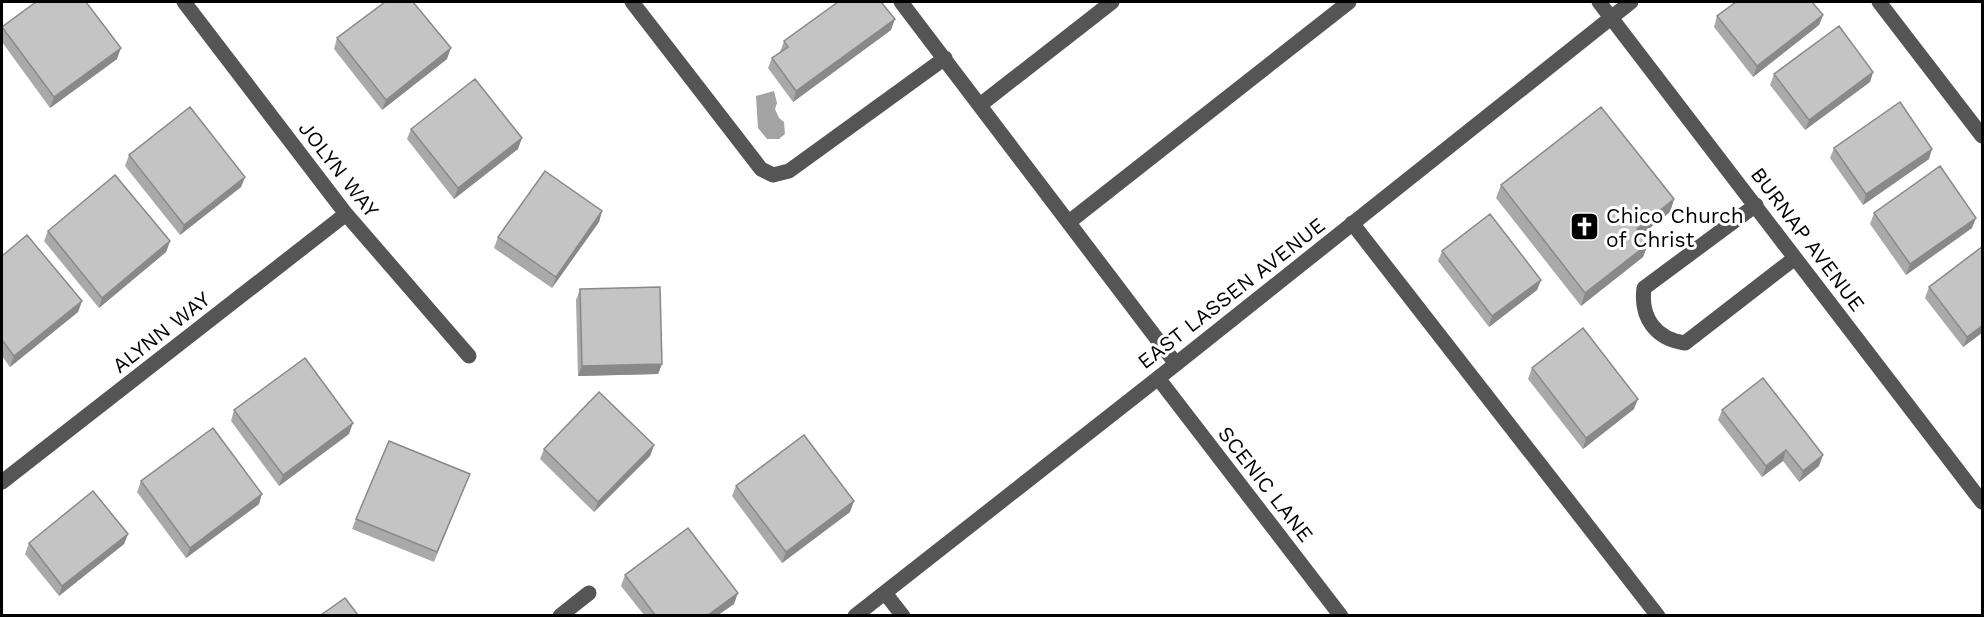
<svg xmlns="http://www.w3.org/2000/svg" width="1984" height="617" viewBox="0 0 1984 617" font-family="'Work Sans',sans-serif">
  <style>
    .water { fill: #a3a3a3 }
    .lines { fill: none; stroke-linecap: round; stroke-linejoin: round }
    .minor { stroke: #555; stroke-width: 15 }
    .wall { fill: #a9a9a9 }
    .shaded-wall { fill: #898989 }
    .building { fill: #c4c4c4; stroke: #898989; stroke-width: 1.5 }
    .labels { text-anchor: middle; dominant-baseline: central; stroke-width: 6; stroke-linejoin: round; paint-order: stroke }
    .street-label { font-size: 21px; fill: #000; stroke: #fff }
    .poi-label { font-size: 21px; fill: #000; stroke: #fff; text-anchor: start }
  </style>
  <rect width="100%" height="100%" fill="#fff"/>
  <path class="water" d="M774,91l3,12 -2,6 4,9 5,4 1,12 -6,5h-12l-9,-11 -2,-32z"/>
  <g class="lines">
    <path class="minor" d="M184,2l162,212 123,142
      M632,2l129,167 12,6 16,-4 156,-113
      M901,2l275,362
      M1599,2l383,500
      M1879,2l103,134
      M980,105l132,-103
      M1756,205l-112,83c-4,30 12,51 41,55l110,-85
      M1069,222l280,-220
      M1352,223l306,393
      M1158,378l183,238
      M2,482l344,-268
      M885,593l18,23
      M560,616l29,-23
      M855,616l321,-252 455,-362"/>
  </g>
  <path class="wall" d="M1823,15l-4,10 -66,52 -39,-50 3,-11z
    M2,27l115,32 -67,49 -48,-66z
    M891,30l-98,72 -25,-34 4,-10 8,-6 4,-11z
    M337,38l110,21 -65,51 -48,-61z
    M1873,72l-3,10 -65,48 -35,-45 4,-11z
    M411,129l107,20 -64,50 -47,-60z
    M1834,148l95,11 -66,46 -33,-47z
    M129,155l116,22 -4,10 -61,48 -55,-69z
    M1501,185l173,14 -4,13 -29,23 7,9 -5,13 -62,49 -85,-108z
    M602,211l-3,11 -47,66 -58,-40 4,-11z
    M1874,213l98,15 -66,47 -36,-51z
    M48,231l122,10 -4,11 -67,56 -55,-67z
    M1983,246v86l-20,15 -38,-49 4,-11z
    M1442,251l99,29 -4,10 -48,37 -51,-66z
    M2,256l80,45 -4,11 -68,55 -8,-11z
    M580,289l82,75 -4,10 -80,2 -2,-76z
    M1532,368l102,41 -51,40 -55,-70z
    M234,410l115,24 -70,52 -48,-65z
    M1722,410l97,56 -20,16 -16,-21 -21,16 -44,-57z
    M654,445l-4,11 -56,56 -54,-53 4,-10z
    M470,474l-36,88 -82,-33 4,-10z
    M141,481l118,23 -73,54 -49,-66z
    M736,486l114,26 -68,51 -50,-67z
    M128,534l-4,10 -65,52 -34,-42 4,-11z
    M625,575l109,29 -16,11h-74l-23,-29z"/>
  <path class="shaded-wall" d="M1823,15l-4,10 -66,52 4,-11z
    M895,19l-4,11 -98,72 3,-11z
    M121,48l-4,11 -67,49 4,-11z
    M451,48l-4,11 -65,51 4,-10z
    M1873,72l-3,10 -65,48 4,-10z
    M522,138l-4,11 -64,50 4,-11z
    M1932,149l-3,10 -66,46 3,-11z
    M245,177l-4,10 -61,48 4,-10z
    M1674,199l-4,13 -38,30 5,-13z
    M602,211l-3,11 -47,66 4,-11z
    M1976,218l-4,10 -66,47 4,-11z
    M170,241l-4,11 -67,56 3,-10z
    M1648,244l-5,13 -62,49 4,-13z
    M1541,280l-4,10 -48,37 3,-11z
    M82,301l-4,11 -68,55 4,-11z
    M1983,325v7l-20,15 4,-10z
    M662,364l-4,10 -80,2 4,-10z
    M1638,399l-4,10 -51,40 3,-11z
    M353,423l-4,11 -70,52 4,-11z
    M654,445l-4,11 -56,56 4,-10z
    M1786,450l-3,11 -21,16 4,-11z
    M1823,455l-4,11 -20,16 4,-11z
    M262,494l-3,10 -73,54 4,-10z
    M854,501l-4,11 -68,51 4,-11z
    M128,534l-4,10 -65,52 3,-10z
    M738,593l-4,11 -16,11h-10z"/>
  <path class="building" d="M36,2h50l35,46 -67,49 -52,-70z
    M385,2h28l38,46 -65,52 -49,-62z
    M838,2h43l14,17 -99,72 -24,-33 16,-11 -4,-6z
    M1736,2h76l11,13 -66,51 -40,-50z
    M1839,26l34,46 -64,48 -35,-46z
    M475,79l47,59 -64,50 -47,-59z
    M1900,102l32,47 -66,45 -32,-46z
    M190,107l55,70 -61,48 -55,-70z
    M1601,107l73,92 -37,30 11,15 -63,49 -84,-108z
    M1940,166l36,52 -66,46 -36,-51z
    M545,171l57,40 -46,66 -58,-40z
    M115,175l55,66 -68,57 -54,-67z
    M1490,214l51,66 -49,36 -50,-65z
    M27,235l55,66 -68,55 -12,-16v-84z
    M1983,246v79l-16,12 -38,-50z
    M660,287l2,77 -80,2 -2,-77z
    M1583,328l55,71 -52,39 -54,-70z
    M305,358l48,65 -70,52 -49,-65z
    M1763,378l60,77 -20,16 -17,-21 -20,16 -44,-56z
    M599,392l55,53 -56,57 -54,-53z
    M213,428l49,66 -72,54 -49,-67z
    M804,435l50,66 -68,51 -50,-66z
    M389,441l81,33 -33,78 -81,-33z
    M93,491l35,43 -66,52 -33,-43z
    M688,528l50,65 -30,22h-53l-30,-40z
    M345,598l13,17h-37z"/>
  <defs>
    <symbol id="church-square" viewBox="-11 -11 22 22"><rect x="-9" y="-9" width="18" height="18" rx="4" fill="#000" stroke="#fff"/><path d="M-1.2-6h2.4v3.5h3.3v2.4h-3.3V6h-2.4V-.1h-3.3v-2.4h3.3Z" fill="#fff"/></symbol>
  </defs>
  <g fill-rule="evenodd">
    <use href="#church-square" x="1568" y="210" width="33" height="33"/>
  </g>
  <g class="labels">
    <g class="street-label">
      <text transform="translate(339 169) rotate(52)">JOLYN WAY</text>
      <text transform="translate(1808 239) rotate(53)">BURNAP AVENUE</text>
      <text transform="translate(1231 293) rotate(-38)">EAST LASSEN AVENUE</text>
      <text transform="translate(161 332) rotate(-38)">ALYNN WAY</text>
      <text transform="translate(1266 484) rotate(52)">SCENIC LANE</text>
    </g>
    <g class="poi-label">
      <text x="1606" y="215">Chico Church<tspan x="1606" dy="24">of Christ</tspan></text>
    </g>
  </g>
  <rect width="1984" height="617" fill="none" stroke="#000000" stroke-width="6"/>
</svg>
